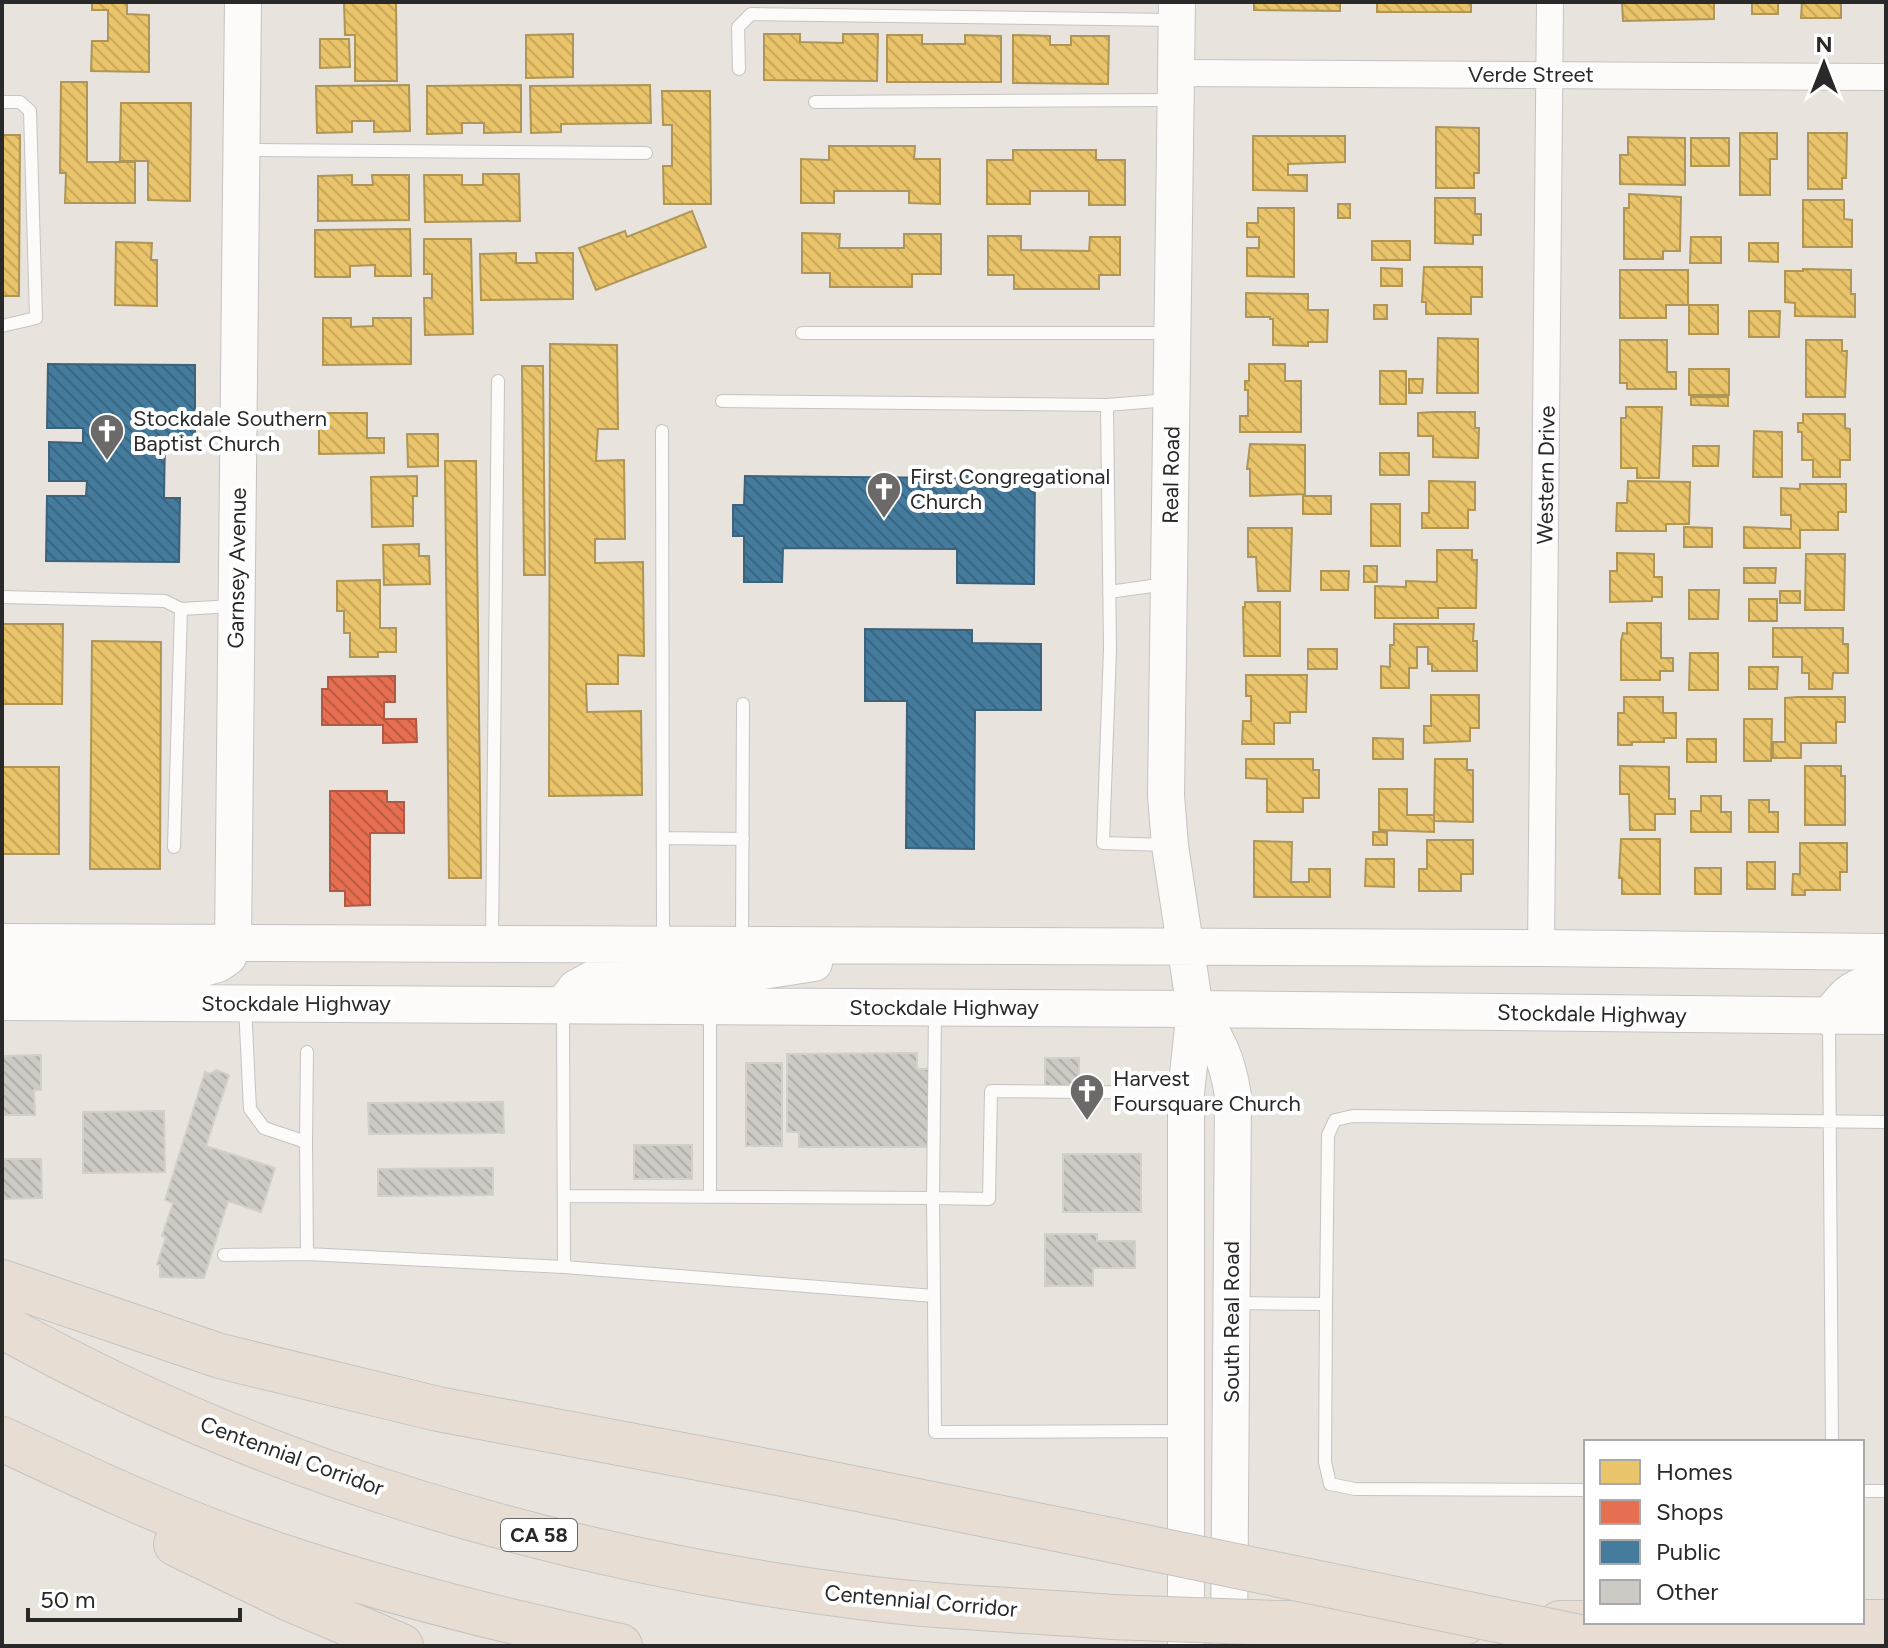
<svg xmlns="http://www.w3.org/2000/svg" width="1888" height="1648" viewBox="0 0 1888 1648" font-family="Figtree,sans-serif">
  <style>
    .homes { fill: url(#homes-back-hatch); stroke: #af9656; stroke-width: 2 }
    .shops { fill: url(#shops-back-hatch); stroke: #ae5a45; stroke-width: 2 }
    .public { fill: url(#public-back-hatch); stroke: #3d627a; stroke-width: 2 }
    .building { fill: url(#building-back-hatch); stroke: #d3cfc9; stroke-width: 2 }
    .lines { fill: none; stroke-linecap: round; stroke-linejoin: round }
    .lane-casing { stroke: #c5c3c3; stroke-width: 14 }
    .street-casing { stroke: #c5c3c3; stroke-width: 28 }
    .secondary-casing { stroke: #c5c3c3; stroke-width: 38 }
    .highway-casing { stroke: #c4c3c0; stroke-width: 46 }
    .lane { stroke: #fcfbfa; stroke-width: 12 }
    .street { stroke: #fcfbfa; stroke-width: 26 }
    .secondary { stroke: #fcfbfa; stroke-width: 36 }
    .highway { stroke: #e8ddd2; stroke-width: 44 }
    .highway-bridge-casing { stroke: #c4c3c0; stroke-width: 46; stroke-linecap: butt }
    .highway-bridge { stroke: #e8ddd2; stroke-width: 44 }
    .labels { text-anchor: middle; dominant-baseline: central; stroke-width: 8; stroke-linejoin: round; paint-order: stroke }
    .shield { fill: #fff; stroke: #696969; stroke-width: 2 }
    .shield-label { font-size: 20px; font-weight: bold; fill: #292929 }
    .street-label { font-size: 22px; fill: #292929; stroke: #fff }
    .poi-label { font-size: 22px; fill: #292929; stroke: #fff; text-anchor: start }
  </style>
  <defs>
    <pattern id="homes-back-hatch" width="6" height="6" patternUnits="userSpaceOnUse" patternTransform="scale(2)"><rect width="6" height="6" fill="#e9c46a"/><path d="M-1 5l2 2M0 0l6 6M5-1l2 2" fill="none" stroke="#c8a85c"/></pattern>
    <pattern id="shops-back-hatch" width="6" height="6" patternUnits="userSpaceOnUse" patternTransform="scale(2)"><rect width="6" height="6" fill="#e76f51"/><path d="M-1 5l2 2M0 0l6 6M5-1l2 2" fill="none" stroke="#bb5b43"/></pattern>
    <pattern id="public-back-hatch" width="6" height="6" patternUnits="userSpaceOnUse" patternTransform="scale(2)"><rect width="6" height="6" fill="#457b9d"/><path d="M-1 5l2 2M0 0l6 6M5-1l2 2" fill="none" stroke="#3a6580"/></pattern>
    <pattern id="building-back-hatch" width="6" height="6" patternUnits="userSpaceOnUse" patternTransform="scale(2)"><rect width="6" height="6" fill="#cdcac5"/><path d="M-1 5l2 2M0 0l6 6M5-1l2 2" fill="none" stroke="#b0aea9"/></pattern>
  </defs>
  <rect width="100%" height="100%" fill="#e8e4dd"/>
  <path class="homes" d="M92,2h35v12l22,1v57l-58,-1 1,-30h16v-31h-16z
    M344,2h52l1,79h-42v-46h-10z
    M1254,2h86v9l-86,-1z
    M1377,2h94v10h-94z
    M1622,2h92v17l-91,2z
    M1752,2h26v12h-26z
    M1802,2h39v16h-40z
    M573,34v43l-47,1v-43z
    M764,34h36v8l43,1v-9h35l-1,47 -113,-1z
    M887,35h35v9h43v-9l36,1v46h-114z
    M1013,35l37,1v9h21v-9h38l-1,48 -95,-1z
    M320,39h29l1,28 -30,1z
    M61,82h26v80h48v41h-70l1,-30h-6z
    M409,85l1,46 -36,1v-11h-22v11l-35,1 -1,-47z
    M521,85v47l-37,1v-10h-22v10l-35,1v-48z
    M650,85l1,38 -90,1v8l-30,1 -1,-47z
    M662,91h48l1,113h-47l-1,-38h9v-41h-9z
    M121,103h70l-1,98 -42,-1v-39h-28z
    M1436,127l43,1v45h-5v15h-38z
    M1740,133h37v26h-7v36h-30z
    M1808,133h39l-1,45h-4v11h-34z
    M2,135h18l-1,161h-17z
    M1253,136h92v26l-57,2v11h19v16l-54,-1z
    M1628,137l57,1v47l-65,-1v-29h8z
    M1691,138h38v28h-38z
    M829,146h86l-1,13h26v45l-31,-1v-12h-75v12h-33v-44l28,1z
    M1013,150h83v10h29v45h-36v-14h-59v13h-43v-44h26z
    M483,174h36l1,47 -95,1 -1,-47h38v10h21z
    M352,175v10h21l-1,-10h37v45l-91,1v-45z
    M1629,194l52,3 -1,54h-17v8h-39v-51h5z
    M1435,198h40v16h6v21h-8v9l-38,-1z
    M1803,200h41v19l8,1v27h-49z
    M1338,204h12v14h-12z
    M1258,208h36v69l-47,-1v-28h12v-11h-12v-14h11z
    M692,211l14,36 -110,43 -17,-42 46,-17 2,6z
    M410,229l1,47h-36v-11l-25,1v11h-35v-47z
    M802,233l38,1 -1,14h65v-14h37v40h-29v13h-82v-14h-28z
    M988,236h33v14l68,1 1,-14h30v38h-21v14h-85v-14h-26z
    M1691,237h30v26h-31z
    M424,239h47l2,95 -48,1 -1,-37h8v-24h-8z
    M1372,241h38v19h-38z
    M116,242l36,1 -1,17h6v46l-42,-1z
    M1749,243h29v19l-29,-1z
    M516,253v10h21l-1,-10h37v46l-92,1 -1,-46z
    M1424,267h58v30h-11v17h-45v-12h-4z
    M1381,268l21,1v17h-21z
    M1803,269l48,1v24h4v23l-60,-1v-13l-10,-1v-31h18z
    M1620,270h68v35h-22v13h-46z
    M1246,293l62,1v16h20l-1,32h-19v4l-35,-1v-26h-3v-2h-24z
    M1374,305h13v14h-13z
    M1689,305h29v29h-29z
    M1749,311h31l-1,26h-30z
    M323,318h28v9l22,-1v-8h38v46l-88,1z
    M1438,338l40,1v54h-41z
    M1620,340h47v32h9v17h-49v-6h-7z
    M1806,340h36v11h5l-2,46h-39z
    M550,344l67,1 1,84h-20l-2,32 28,-1 1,79h-30v24l48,-1 1,94 -26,-1v29h-32l1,28 54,-1 1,84 -93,1z
    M1249,364h36v17h16v51h-61v-16h8v-26h-3v-9h4z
    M522,366h21l2,209h-21z
    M1689,369h40v26h-40z
    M1380,371h26v33h-26z
    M1409,379h14l-1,14h-13z
    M1691,397h37v9l-37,-1z
    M1626,407h36l-3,71h-22v-10h-16v-50h5z
    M1434,412h41v16h4l-1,30 -45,-1v-21h-15v-23z
    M319,413h48v25h17v15l-65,1z
    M1803,414h42v14l5,1v31h-10v17h-27v-17h-11v-28h-4v-9h5z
    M1754,431l28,1v45h-29z
    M407,434h31v32l-30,1z
    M1250,444l55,1v49l-55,2v-27h-3z
    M1693,446h26l-1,20h-25z
    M1380,453h29v22h-29z
    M445,461h31l5,417h-32z
    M417,476v20h-4v30l-41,1 -1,-50z
    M1429,481l46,1v28h-7v18h-46v-15h7z
    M1628,481l62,1 -1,42h-23v7h-50l1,-28h10z
    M1800,484h46v28h-8v18h-38v18h-56v-21l47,2v-14h-10v-27l19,1z
    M1303,496h28v18h-28z
    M1371,504h29v42h-29z
    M1684,527l28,1v19h-28z
    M1248,528h44l-2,63h-32l-2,-34h-8z
    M419,544v12h10l1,28 -46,1 -1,-40z
    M1437,550h35v10h5l-1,48h-38v10h-63v-32l31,1v-6l31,1z
    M1617,553l37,1v23h8v20h-10v4l-42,1v-31h7z
    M1806,554h39l-1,56h-39z
    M1364,566h13v16h-13z
    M1744,568h32l-1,15h-31z
    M1321,571h28l-1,19h-27z
    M380,580v48h16v24h-18v5h-28v-24h-6v-22h-7v-30z
    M1689,590h30l-1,29h-29z
    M1780,591h20v12h-20z
    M1749,599h28v22h-28z
    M1245,602h35v54h-36l-1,-49h2z
    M1627,623h34v35h12v13h-13v9h-39v-39l2,-8 4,1z
    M2,624h61l-1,80h-60z
    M1394,624h80l-1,17h4v30h-45v-7h-4v-17h-11v21h-8v20h-28v-22l9,1v-22h4z
    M1773,628h70v16h5v29h-15l-1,16h-23v-16h-7v-16h-29z
    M92,641l69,1 -1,227h-70z
    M1308,649h29v20h-29z
    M1690,653h28v37h-29z
    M1749,667h29l-1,22h-28z
    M1246,675h61l-1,37h-16v11h-16v21h-32l1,-23h8v-25h-5z
    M1431,695h48v33h-9v13l-46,2v-17h7z
    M1624,697h39v16h13v25h-12v4h-32v3h-14v-32h6z
    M1798,697h47v25h-9v21h-35v15h-28v-16h12v-44z
    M1744,719h28l-1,42h-27z
    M1373,738l30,1v20h-30z
    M1687,739h29v23h-29z
    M1246,759h67v11h6v28h-16v14h-36v-33l-21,-1z
    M1435,759h32v11h6v52l-39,-1z
    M1620,766l49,1v32h6v15h-20v16h-25l-1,-36h-9z
    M1805,766h36v10h4v49h-40z
    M2,767h57v87h-57z
    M1379,789h28v26h27v17l-55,-2z
    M1701,796h20v16h10v20h-40v-21h10z
    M1749,800h20v12h9v20h-29z
    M1373,832h14v13h-14z
    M1621,839h39v55h-38v-16h-3z
    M1427,840h46v34h-12v17h-42v-22h8z
    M1254,841l38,1 -1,40h18v-13h21v28h-76z
    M1800,843h47v29h-7v18h-35v5h-13l1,-21h7z
    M1366,859h28v28l-29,-1z
    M1747,862h28v27h-28z
    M1695,868h26v26h-26z"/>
  <path class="shops" d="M395,676v26h-11v17h32l1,23 -34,1v-18h-61v-36h6v-12z
    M330,791h57v11h17v31h-34v72l-25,1v-15h-15z"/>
  <path class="public" d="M48,364l147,1v74h-30l-1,59h16l-1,64 -133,-1 1,-65h39l1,-15h-38v-39l34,1v-15h-36z
    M958,474h77l-1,110 -77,-1v-34l-174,-1 -1,34h-38v-46h-11v-31h11l1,-29 213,2z
    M865,629l107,1v13l69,1v66h-66l-1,139 -68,-1 1,-147h-42z"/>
  <path class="building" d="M917,1053v16h14v78h-132v-15h-12v-78z
    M41,1055v35h-7l1,25h-33v-59z
    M1045,1058h34v30h-34z
    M746,1063h36v83h-36z
    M216,1070l13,5 -23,71 69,22 -14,44 -33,-11 -24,77 -44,-1v-12l-3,-1 9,-27 -4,-1 11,-33 -8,-3 40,-128 5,2z
    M503,1102l1,31 -135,1 -1,-31z
    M164,1111l1,61 -82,1v-61z
    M634,1145h58v34h-58z
    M1063,1154h78v58h-78z
    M2,1159h39l1,39 -40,1z
    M493,1168v27l-115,1v-27z
    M1045,1234h52v7h38v27h-42v18h-48z"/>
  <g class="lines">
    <defs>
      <path id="lane" d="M739,69l-1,-42 13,-13 422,6
        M2,102h18l10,9 6,207 -34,8
        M815,102l357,-2
        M245,150l401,3
        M802,333h368
        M722,401l385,4 62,-5
        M1107,405l3,244 -7,194 63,2
        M662,431l1,510
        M1109,592l57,-8
        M2,597l163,4 16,8 -7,238
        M181,609l52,-3
        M663,838l80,1
        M492,941l6,-560
        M742,943l1,-239
        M710,1008v189
        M563,1009l1,258 370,29 1,136 248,-1
        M935,1011l-2,187 56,1 2,-108 193,2
        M1829,1020l3,422
        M306,1142l1,-90
        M564,1196l369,2 1,98
        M307,1254l257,13
        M224,1255l83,-1 -1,-112 -42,-14 -14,-19 -5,-103
        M1235,1303l91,1 -1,158 5,22 25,5 231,1
        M1326,1304l2,-169 7,-15 18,-4 533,6
        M1862,1491h24"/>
      <path id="street" d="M1176,73l710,4
        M1541,948l9,-946"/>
      <path id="secondary" d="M1177,2l-11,793 4,51 25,163 -9,84v553
        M2,942l1539,6 345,4
        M2,977l42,-5 148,-1 26,-7 10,-7 5,-14 10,-941
        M2,1002l1193,7 691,7
        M563,1005l13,-17 19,-10 28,-4h120l71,-11
        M1195,1009c22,27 33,52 38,87l-4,550
        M1829,1017c16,-25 27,-33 57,-36"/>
      <path id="highway" d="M2,1282l218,74 218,53 345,65 318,64
        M2,1326c260,145 555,232 849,270 86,12 174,14 260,21
        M2,1439c81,38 162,76 247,106 121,43 245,74 371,101
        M176,1544l114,55 111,47
        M1278,1623h186
        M1560,1623l326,-1"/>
    </defs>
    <use href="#lane" class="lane-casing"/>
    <use href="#street" class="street-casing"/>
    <use href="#secondary" class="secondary-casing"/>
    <use href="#highway" class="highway-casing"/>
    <use href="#lane" class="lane"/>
    <use href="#street" class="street"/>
    <use href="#secondary" class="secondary"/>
    <use href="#highway" class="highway"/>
    <defs>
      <path id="highway-bridge" d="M1101,1538l522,108
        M1111,1617l167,6"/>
    </defs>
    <use href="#highway-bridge" class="highway-bridge-casing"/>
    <use href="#highway-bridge" class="highway-bridge"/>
  </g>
  <defs>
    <symbol id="church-pin" viewBox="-11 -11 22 30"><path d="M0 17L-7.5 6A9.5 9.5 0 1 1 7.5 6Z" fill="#6c6a68" stroke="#fff"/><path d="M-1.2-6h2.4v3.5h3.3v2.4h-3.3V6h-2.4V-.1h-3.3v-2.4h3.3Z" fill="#fff"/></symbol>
  </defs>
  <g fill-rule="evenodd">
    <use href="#church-pin" x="87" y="411" width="40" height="54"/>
    <use href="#church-pin" x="864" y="469" width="40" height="54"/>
    <use href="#church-pin" x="1067" y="1071" width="40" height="54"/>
  </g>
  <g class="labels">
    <rect class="shield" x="501" y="1519" width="76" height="32" rx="6"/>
    <g class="shield-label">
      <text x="539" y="1535">CA 58</text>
    </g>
    <g class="street-label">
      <text x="1531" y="74">Verde Street</text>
      <text transform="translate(1171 475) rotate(-89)">Real Road</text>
      <text transform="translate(1546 475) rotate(-89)">Western Drive</text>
      <text transform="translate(237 568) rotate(-89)">Garnsey Avenue</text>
      <text x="296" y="1003">Stockdale Highway</text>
      <text x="944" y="1007">Stockdale Highway</text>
      <text transform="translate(1592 1014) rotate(1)">Stockdale Highway</text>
      <text transform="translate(1231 1322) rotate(-90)">South Real Road</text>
      <text transform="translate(292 1456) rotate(20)">Centennial Corridor</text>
      <text transform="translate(921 1601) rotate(5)">Centennial Corridor</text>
    </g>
    <g class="poi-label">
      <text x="133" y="418">Stockdale Southern<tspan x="133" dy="25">Baptist Church</tspan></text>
      <text x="910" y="476">First Congregational<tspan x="910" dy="25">Church</tspan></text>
      <text x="1113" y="1078">Harvest<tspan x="1113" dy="25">Foursquare Church</tspan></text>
    </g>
  </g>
  <rect width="1888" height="1648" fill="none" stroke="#292929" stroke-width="8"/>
  <rect x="1584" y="1440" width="280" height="184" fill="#ffffff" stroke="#a9a9a9" stroke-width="2"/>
  <rect x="1600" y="1460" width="40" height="24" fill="#e9c46a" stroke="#a9a9a9" stroke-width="2"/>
  <text x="1656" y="1480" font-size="24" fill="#292929">Homes</text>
  <rect x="1600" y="1500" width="40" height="24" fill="#e76f51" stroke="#a9a9a9" stroke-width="2"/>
  <text x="1656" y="1520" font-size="24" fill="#292929">Shops</text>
  <rect x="1600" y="1540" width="40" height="24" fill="#457b9d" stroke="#a9a9a9" stroke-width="2"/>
  <text x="1656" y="1560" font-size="24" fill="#292929">Public</text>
  <rect x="1600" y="1580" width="40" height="24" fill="#cdcac5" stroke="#a9a9a9" stroke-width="2"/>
  <text x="1656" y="1600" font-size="24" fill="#292929">Other</text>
  <g transform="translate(1824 64)" stroke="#ffffff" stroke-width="6" paint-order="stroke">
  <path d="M0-6L14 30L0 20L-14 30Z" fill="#292929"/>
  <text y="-12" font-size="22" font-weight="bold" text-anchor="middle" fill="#292929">N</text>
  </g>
  <path d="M28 1608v12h212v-12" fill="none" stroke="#292929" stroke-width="4"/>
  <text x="40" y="1608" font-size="24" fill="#292929" stroke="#ffffff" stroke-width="6" paint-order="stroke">50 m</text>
</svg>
